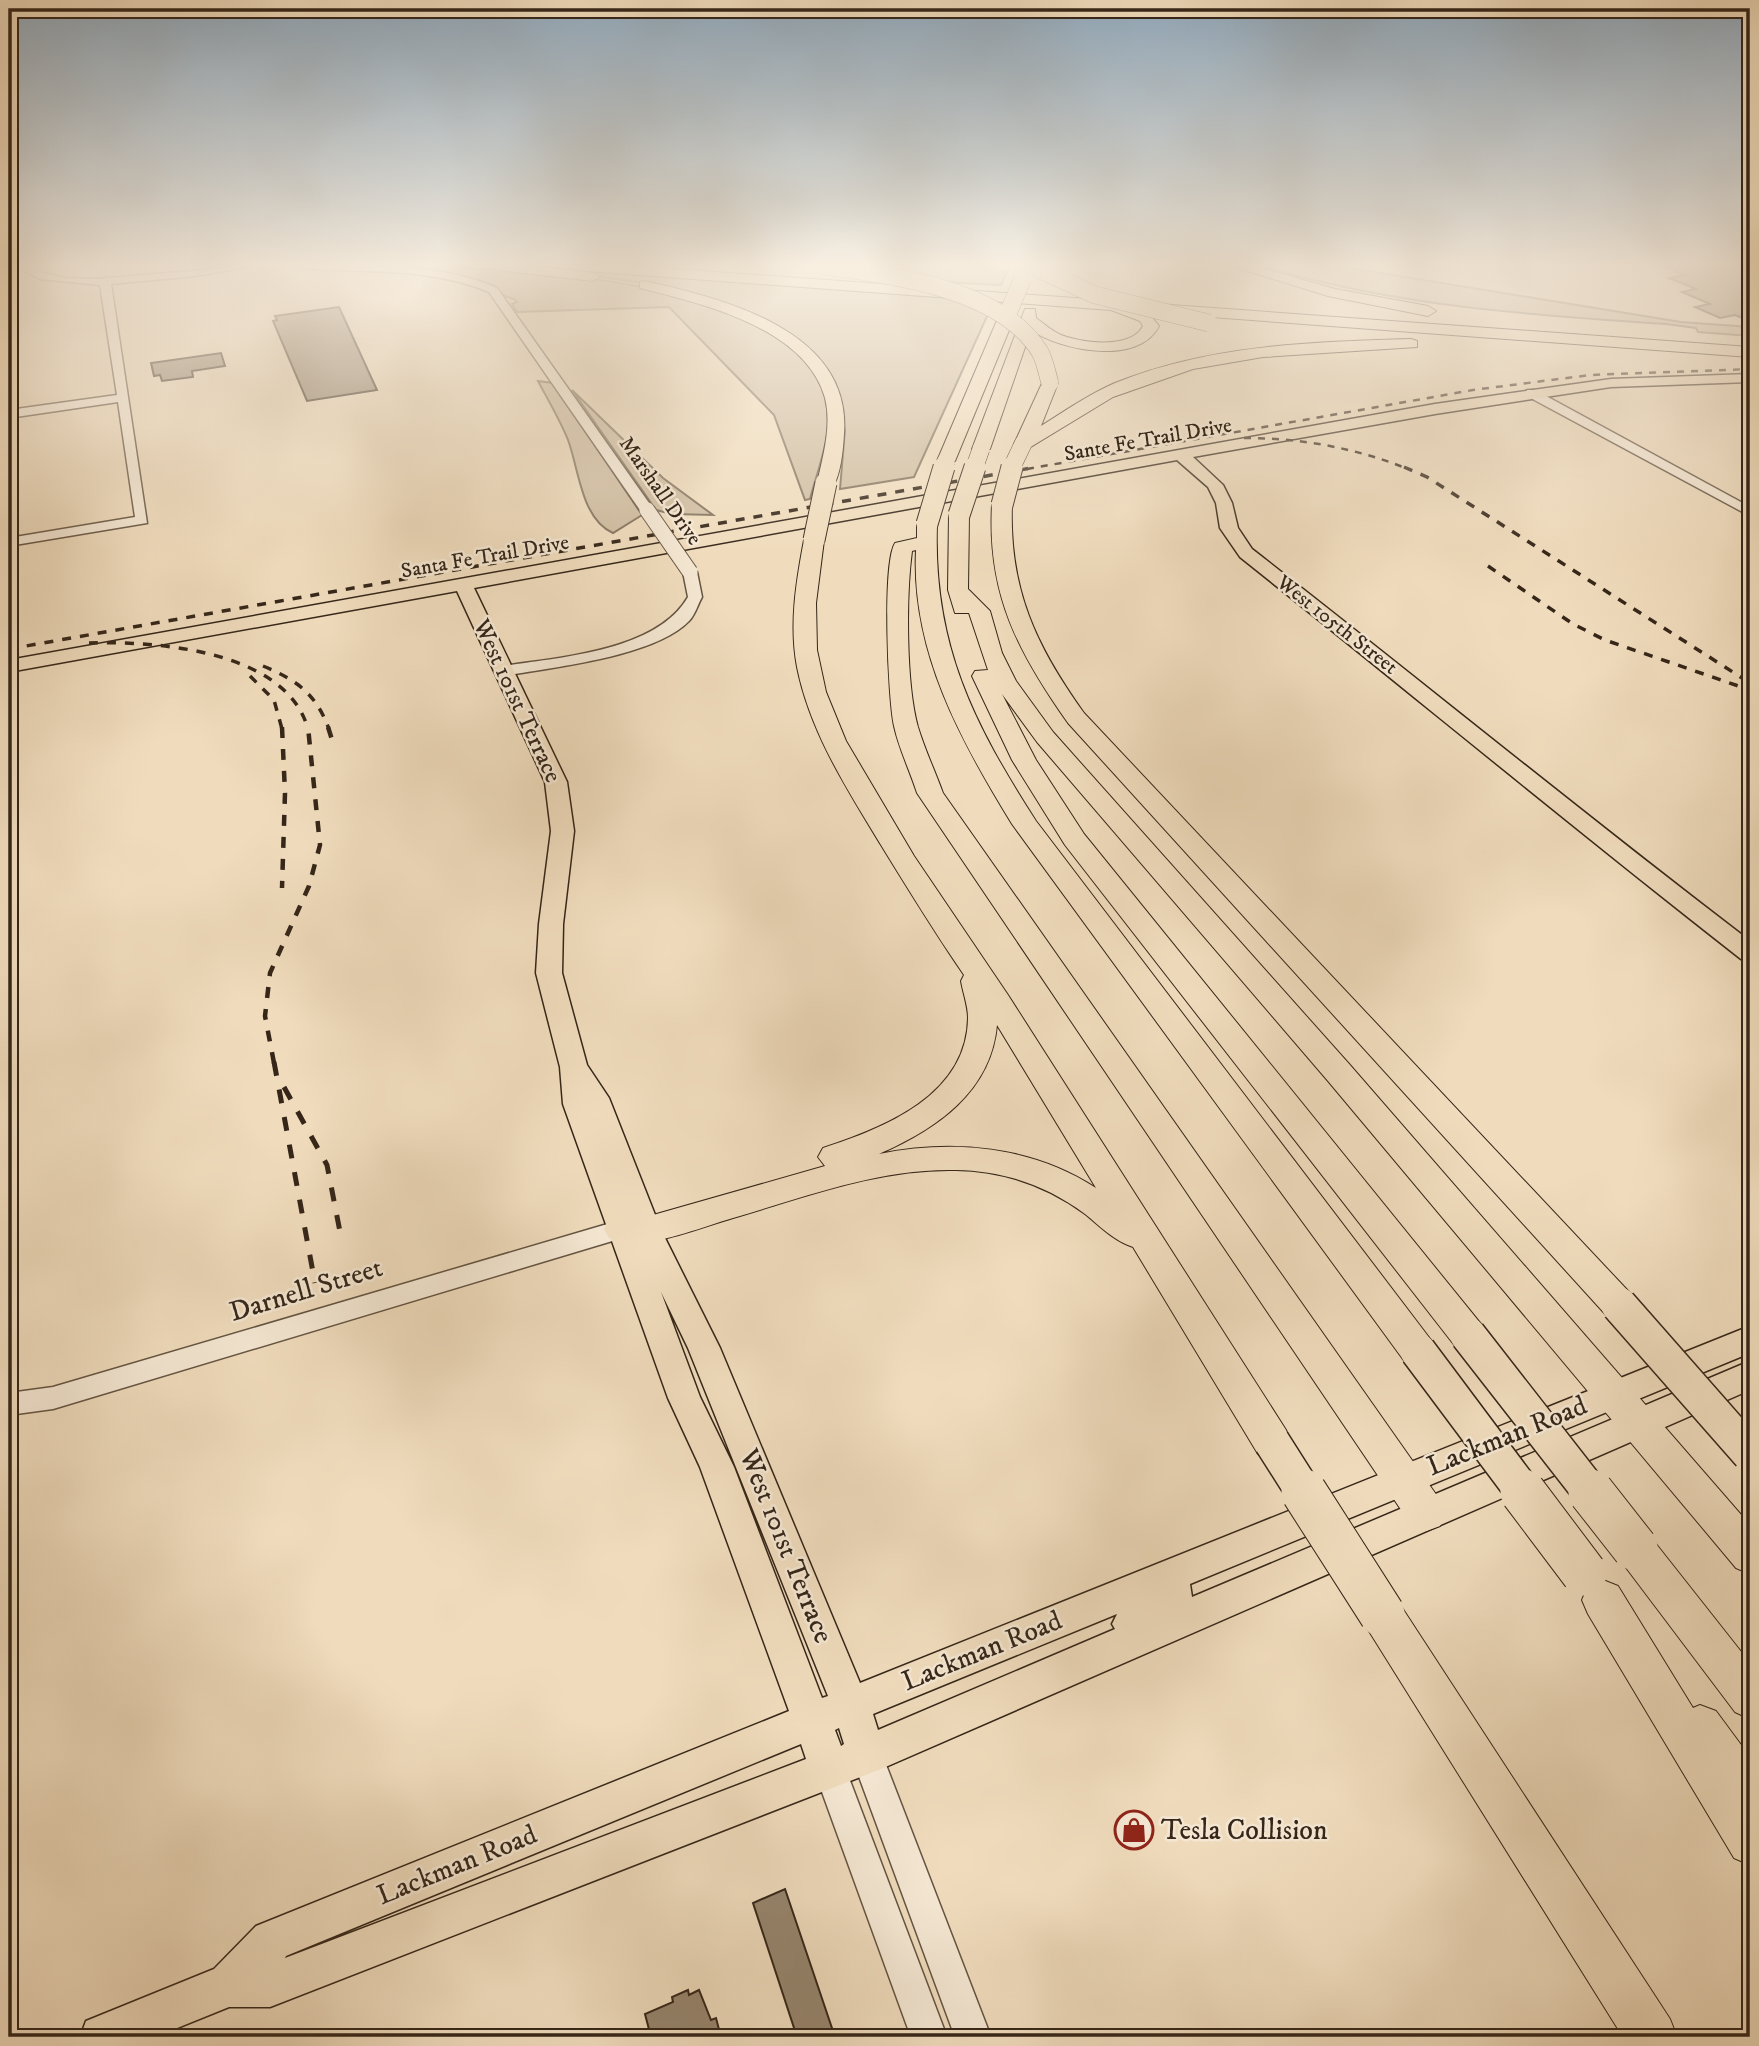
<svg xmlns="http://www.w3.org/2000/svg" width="1759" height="2046" viewBox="0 0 1759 2046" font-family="'IM FELL DW Pica',serif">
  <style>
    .green { fill: #d0bda1; stroke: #82725d; stroke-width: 2 }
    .building { fill: #96856e; stroke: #352619; stroke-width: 2 }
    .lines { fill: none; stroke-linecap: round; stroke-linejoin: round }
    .minor-casing { stroke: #645442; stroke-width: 3 }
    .major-casing { stroke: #352619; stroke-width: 3 }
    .highway-casing { stroke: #352619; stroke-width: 2 }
    .minor { fill: #f5e8d4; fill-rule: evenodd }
    .major { fill: #f0dcbd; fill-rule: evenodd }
    .highway { fill: #f0dcbd; fill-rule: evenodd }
    .rail-far3 { stroke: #352619; stroke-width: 2.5; stroke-dasharray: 7 7; stroke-linecap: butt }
    .rail-far2 { stroke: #352619; stroke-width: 3.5; stroke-dasharray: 9 9; stroke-linecap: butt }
    .rail-far1 { stroke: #352619; stroke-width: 4.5; stroke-dasharray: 11 11; stroke-linecap: butt }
    .rail { stroke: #352619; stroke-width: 5; stroke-dasharray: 14 14; stroke-linecap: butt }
    .minor-bridge-casing { stroke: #645442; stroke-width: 17; stroke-linecap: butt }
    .highway-bridge-far3-casing { stroke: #352619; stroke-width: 18; stroke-linecap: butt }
    .highway-bridge-far2-casing { stroke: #352619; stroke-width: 23; stroke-linecap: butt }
    .highway-bridge-far1-casing { stroke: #352619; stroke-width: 38; stroke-linecap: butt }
    .highway-bridge-casing { stroke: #352619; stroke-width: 47; stroke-linecap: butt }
    .minor-bridge { stroke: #f5e8d4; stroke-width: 15 }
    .highway-bridge-far3 { stroke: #f0dcbd; stroke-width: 17 }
    .highway-bridge-far2 { stroke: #f0dcbd; stroke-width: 21 }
    .highway-bridge-far1 { stroke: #f0dcbd; stroke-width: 35 }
    .highway-bridge { stroke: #f0dcbd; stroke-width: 45 }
    .labels { text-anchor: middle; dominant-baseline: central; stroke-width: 5; stroke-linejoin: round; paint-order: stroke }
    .far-street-label { font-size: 21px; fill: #352619; stroke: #f5e8d4 }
    .street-label { font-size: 24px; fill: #352619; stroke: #f5e8d4 }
    .near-street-label { font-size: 28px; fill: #352619; stroke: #f5e8d4 }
    .near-poi-label { font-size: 28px; fill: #352619; stroke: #f5e8d4; text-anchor: start }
  </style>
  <rect width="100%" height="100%" fill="#f0dcbd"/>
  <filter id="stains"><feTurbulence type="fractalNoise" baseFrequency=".00286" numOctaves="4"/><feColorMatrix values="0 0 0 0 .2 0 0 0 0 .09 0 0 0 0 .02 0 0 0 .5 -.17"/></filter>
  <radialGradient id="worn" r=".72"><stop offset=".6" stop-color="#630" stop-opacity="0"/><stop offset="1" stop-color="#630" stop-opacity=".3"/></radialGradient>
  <path class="green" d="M331,266c114,0 449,-4 494,128 11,32 -7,74 -15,105l-5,1 -31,-85 -105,-108 -152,5 -5,-8 5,-2 -3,-3c-11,-1 -24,-15 -37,-20z
    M902,266h108l-9,19c-26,-2 -80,0 -99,-19z
    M1262,266h76l343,56 69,5v9l-52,-4 -2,-4 -30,-4c-137,-9 -272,-18 -404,-58z
    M531,267l463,34 -80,176 -74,12 5,-59 -10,-48 -9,-14 -39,-34 -136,-50z
    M538,381l15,2 89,132 -29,18c-32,-14 -34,-64 -45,-93 -8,-20 -20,-40 -30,-59z
    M572,390l91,88 50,37 -41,-1 -16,-4z"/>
  <path class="building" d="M1664,266h78l8,3v52l-15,-6 -15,3 -25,-11 15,-3 -28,-12 14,-3 -27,-11 16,-3z
    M339,307l38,83 -70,11 -34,-80 4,-1 -2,-4z
    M221,353l4,13 -33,5 1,6 -31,4 -2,-6 -6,1 -3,-13z
    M785,1889l50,148h-38l-44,-134z
    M688,1990l1,5 10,-5 12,30 5,-2 5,19h-70l-6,-23 28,-12 -1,-5z"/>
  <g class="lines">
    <defs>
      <path id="minor" d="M16,266h13l14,7 22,5 31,1 156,-13 -56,10 -85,8 36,239 -138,23v-8l126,-21 -17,-115 -109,16v-8l108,-15 -17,-110 -60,-6z
        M302,266c65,0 134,-4 195,22l157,222 -2,3h-10l-153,-221c-56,-24 -122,-20 -182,-23z
        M1527,390h8l215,117v9l-223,-120z
        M690,568l7,4 5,25c-4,7 -7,18 -13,24 -35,36 -136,46 -185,55l-8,-5 8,-5c57,-9 153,-15 184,-69l-5,-25z
        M621,1220l8,2 4,7 -4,7 -576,173 -44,6v-22l44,-6z
        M867,1739l11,5 113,293h-36l-104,-282 5,-11z
        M830,1754l11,5 5,11 101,267h-36l-97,-267 5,-11z"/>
      <path id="major" d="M1750,374v8l-139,5 -176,27 -242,43 30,28 9,18 6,25 14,21c167,130 330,264 498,392v20l-9,-2c-169,-132 -334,-269 -501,-402l-20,-29 -4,-25 -8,-16 -31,-27 -703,128 93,194 7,49 -11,93 -1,49 25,92 22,33 52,132 59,118 140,335 890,-357v27l-560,231 2,13 558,-236v29l-869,379 -611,238h-41l-74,30h-75l6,-16 128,-52 42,-43 533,-215 -89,-244 -32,-69 -105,-294 -3,-37 -24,-94 3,-49 12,-93 -6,-49 -88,-191 -448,81v-12l1426,-256 176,-25zM661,1292l27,56 140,348 -6,2 -88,-231 -34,-70zM1117,1614l-5,10 3,5 -237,101 -5,-16zM839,1728l5,16 -3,2 -6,-16zM801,1744l5,15 -521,199 1,-2z"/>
      <path id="highway" d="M490,266h45l58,7 7,4 -7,4 -96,-11z
        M567,266h66l1117,81v10l-607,-45 7,3 9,11c-20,40 -98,25 -128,4l-41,119 -9,5 -9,-5 53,-140h10l1,9c7,5 15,12 23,16 20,9 72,16 84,-8l-3,-5 -29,-11 -537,-40z
        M1231,266h23l81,23 93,17 8,5 -8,5 -100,-20z
        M645,281c79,18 207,49 199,153 -1,17 -3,39 -11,53h-14l-2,-4c6,-27 15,-57 8,-85 -20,-71 -123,-94 -185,-110v-6z
        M1009,306l8,5 -62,150 -9,5 -6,-1 -3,-4 64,-150z
        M1411,339l6,2v6l-154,10 -70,12 -80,28 -84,51h-12l-3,-4 30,-65h12l2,4 -17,43c24,-15 48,-32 74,-43 94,-38 196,-41 296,-44z
        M1002,499l10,6c-3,84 24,141 72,208l548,582 5,10 -5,10 -13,4 -13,-4 -538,-592c-50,-71 -81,-129 -76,-218z
        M959,509l10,6 -1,74 22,22 12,42 14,28 37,51 297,333 400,460v49l-14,-6 -408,-487 -291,-339 -35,-48 34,66 48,74 397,490 5,11 -5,11 -13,4 -13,-4 -390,-501 -53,-85 -40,-84 3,-5 13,-1 -19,-57h-14l-7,-23 1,-75z
        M927,519l10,6c-4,119 36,198 99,296l395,519 5,11 -5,11 -13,4 -13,-4 -393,-538c-51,-83 -101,-173 -96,-274l-4,1c-6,46 -6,132 6,176 7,23 17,44 25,66l497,707 6,13 -6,13 -14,5 -14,-5 -495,-733c-7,-22 -18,-44 -23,-67 -6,-27 -12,-163 1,-183l22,-5v-13z
        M814,534l10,6 -8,63 1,47 9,42 20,49 68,115 94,139 278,435 5,12 -5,12 -14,5 -14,-5 -125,-207c-19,-6 -33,-21 -48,-33 -39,-29 -81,-43 -129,-44 -76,-2 -151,27 -223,48 -39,11 -84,33 -124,20l-5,-9 5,-9 12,-4 25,1 179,-51 -7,-9 5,-9c62,-20 144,-53 145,-130 0,-12 -5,-25 -7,-37l3,-6c-29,-42 -56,-86 -83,-130 -34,-56 -71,-113 -84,-178 -8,-42 -1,-85 7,-127zM997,1025l99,163c-64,-42 -143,-49 -217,-34 57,-25 112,-62 118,-129z
        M1635,1529l14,6 101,128v56l-15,-7 -114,-151 -6,-13 6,-13z
        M1603,1580l15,6 75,122 7,-3 16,6 34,46v108l-16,-7 -146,-244 -6,-14 6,-14z
        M1382,1594l15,6 273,419 7,18h-54l-256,-409 -6,-14 6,-14z"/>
    </defs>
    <use href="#minor" class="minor-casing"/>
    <use href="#major" class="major-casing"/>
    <use href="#highway" class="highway-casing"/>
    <use href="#minor" class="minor"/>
    <use href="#major" class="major"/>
    <use href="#highway" class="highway"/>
    <path class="rail-far3" d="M1244,438c57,0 112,10 164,31
      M1027,469l446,-79 117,-15 160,-6"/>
    <path class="rail-far2" d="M1404,467l23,10 323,206
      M1488,566l85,58 32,16 145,50
      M89,643c68,-2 197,7 219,86
      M9,649l1028,-182
      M263,666c34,14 53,28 66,63
      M250,676l24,24 8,29"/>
    <path class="rail-far1" d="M282,727l3,66 -3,95
      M328,727l6,19
      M274,1063l-9,-47 5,-43 39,-87 11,-41 -12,-118"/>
    <path class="rail" d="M274,1062l41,221
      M284,1087l43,78 15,77"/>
    <defs>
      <path id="minor-bridge" d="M647,510l43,62"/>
      <path id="highway-bridge-far3" d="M824,266c67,9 177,22 216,86 5,9 7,21 10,31
        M1032,266l63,29 114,28
        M1009,311l14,-33
        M943,469l3,-8
        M974,469l7,-20
        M1011,469l12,-25"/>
      <path id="highway-bridge-far2" d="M1002,505l10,-38
        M959,515l16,-48
        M927,524l17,-57
        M814,540l12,-57"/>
      <path id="highway-bridge-far1" d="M1619,1305l131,149
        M1468,1335l124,159
        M1418,1351l107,143
        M1272,1442l33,52"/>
      <path id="highway-bridge" d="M1304,1492l78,122
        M1523,1492l61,81
        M1591,1492l44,56"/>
    </defs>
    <use href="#minor-bridge" class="minor-bridge-casing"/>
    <use href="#highway-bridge-far3" class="highway-bridge-far3-casing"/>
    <use href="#highway-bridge-far2" class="highway-bridge-far2-casing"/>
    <use href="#highway-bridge-far1" class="highway-bridge-far1-casing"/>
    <use href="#highway-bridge" class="highway-bridge-casing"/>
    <use href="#minor-bridge" class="minor-bridge"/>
    <use href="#highway-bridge-far3" class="highway-bridge-far3"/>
    <use href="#highway-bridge-far2" class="highway-bridge-far2"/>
    <use href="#highway-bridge-far1" class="highway-bridge-far1"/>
    <use href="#highway-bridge" class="highway-bridge"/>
  </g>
  <linearGradient id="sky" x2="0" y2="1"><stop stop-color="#91abc0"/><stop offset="0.48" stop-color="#f8efe1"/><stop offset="1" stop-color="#f8efe1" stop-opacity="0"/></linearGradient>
  <rect width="1759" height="552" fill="url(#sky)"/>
  <defs>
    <symbol id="shop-ring" viewBox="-11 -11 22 22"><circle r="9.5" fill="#f5e8d4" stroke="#8f2418" stroke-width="1.5"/><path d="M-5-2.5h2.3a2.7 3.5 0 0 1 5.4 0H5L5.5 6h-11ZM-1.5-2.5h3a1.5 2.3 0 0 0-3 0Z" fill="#8f2418"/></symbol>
  </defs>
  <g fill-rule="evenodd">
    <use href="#shop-ring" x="1112" y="1808" width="44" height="44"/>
  </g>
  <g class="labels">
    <g class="far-street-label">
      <text transform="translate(1148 440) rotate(-10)">Sante Fe Trail Drive</text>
      <text transform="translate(660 491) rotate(55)">Marshall Drive</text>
      <text transform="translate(485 557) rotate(-10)">Santa Fe Trail Drive</text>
      <text transform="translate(1337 625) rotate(38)">West 105th Street</text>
    </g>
    <g class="street-label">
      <text transform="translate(517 701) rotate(65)">West 101st Terrace</text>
    </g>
    <g class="near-street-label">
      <text transform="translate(306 1290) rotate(-17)">Darnell Street</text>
      <text transform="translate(1507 1436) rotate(-22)">Lackman Road</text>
      <text transform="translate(786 1546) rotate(68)">West 101st Terrace</text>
      <text transform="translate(982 1651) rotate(-22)">Lackman Road</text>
      <text transform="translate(457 1865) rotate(-22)">Lackman Road</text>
    </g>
    <g class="near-poi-label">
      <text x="1161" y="1830">Tesla Collision</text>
    </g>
  </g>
  <rect width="1759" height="2046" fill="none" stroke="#f0dcbd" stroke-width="35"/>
  <rect x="10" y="10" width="1738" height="2025" fill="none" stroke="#352619" stroke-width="3.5"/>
  <rect x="18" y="18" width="1724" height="2011" fill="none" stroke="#352619" stroke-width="2"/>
  <rect width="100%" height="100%" filter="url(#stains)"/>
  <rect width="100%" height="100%" fill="url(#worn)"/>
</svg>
